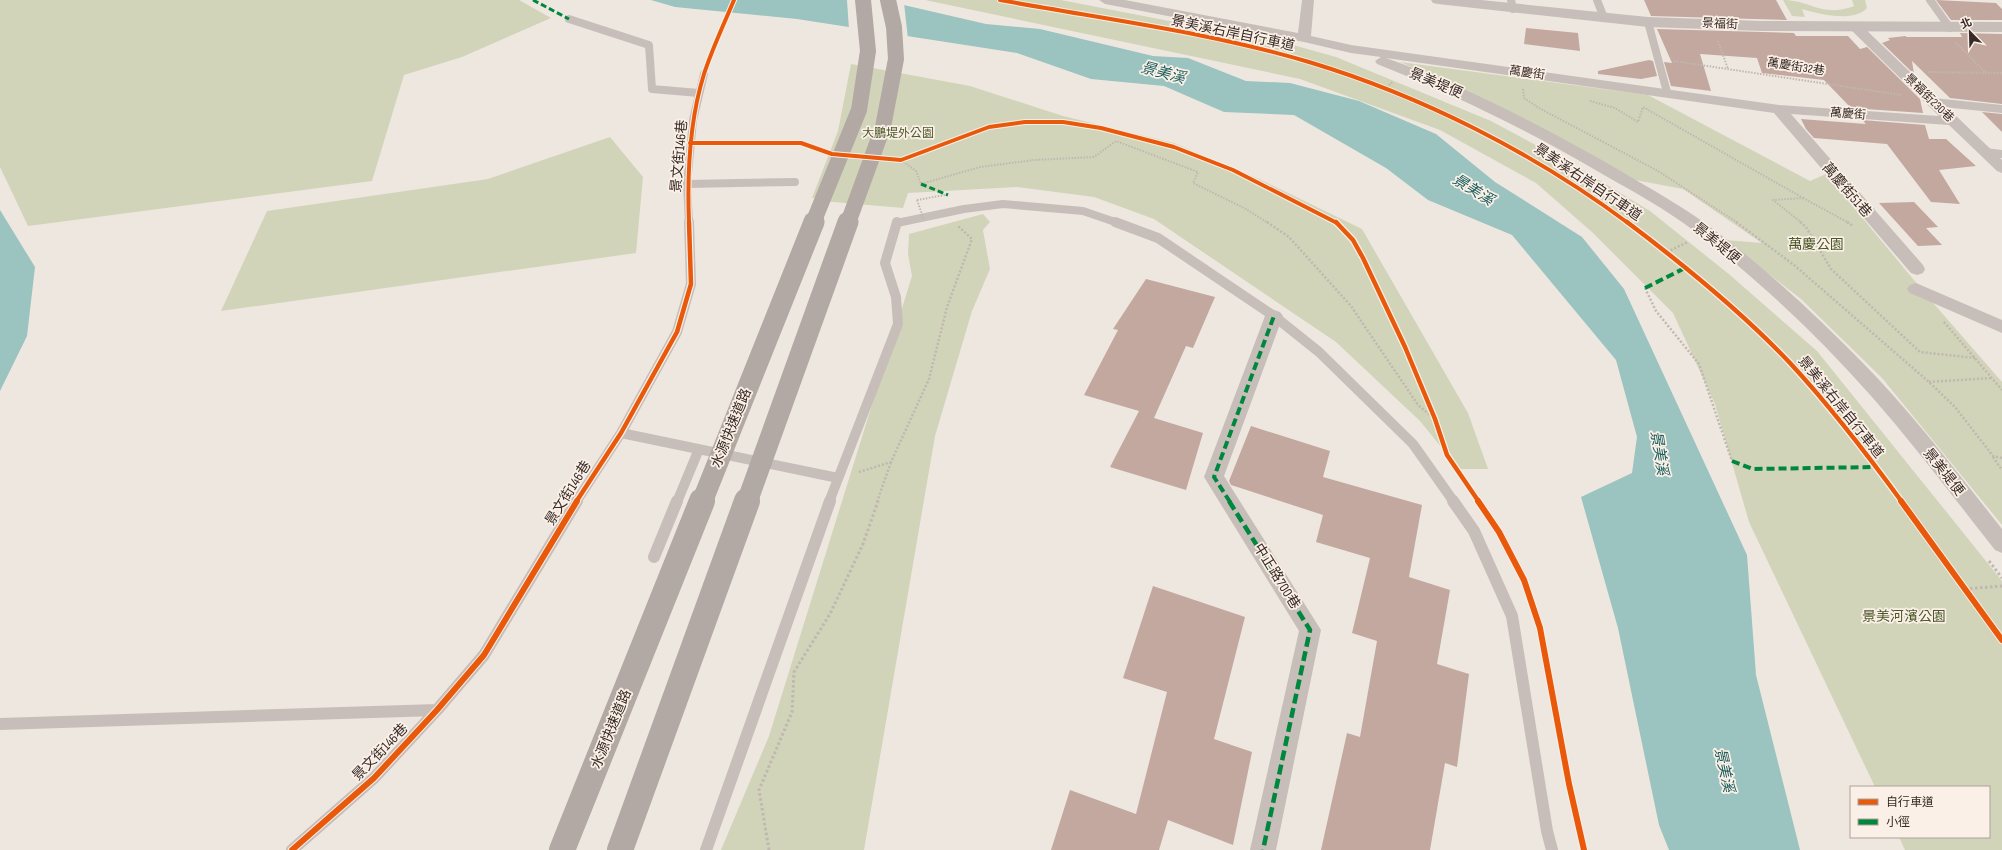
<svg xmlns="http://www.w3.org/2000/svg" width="2002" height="850" viewBox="0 0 2002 850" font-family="'Sofia Sans Condensed','Noto Sans TC',sans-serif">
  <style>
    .green { fill: #d1d4b9 }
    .water { fill: #9bc3bf }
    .pier { fill: #eee7e0 }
    .building { fill: #c3a8a0 }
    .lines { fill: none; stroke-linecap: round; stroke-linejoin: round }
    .path-far2 { stroke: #c0b7b1; stroke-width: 2; stroke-dasharray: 1.5 1.5; stroke-linecap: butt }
    .path-far1 { stroke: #c0b7b1; stroke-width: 2.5; stroke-dasharray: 2 2; stroke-linecap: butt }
    .path { stroke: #c0b7b1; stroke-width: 3; stroke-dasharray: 2.5 2.5; stroke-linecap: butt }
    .service-far2 { stroke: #c7beb9; stroke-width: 8 }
    .service-far1 { stroke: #c7beb9; stroke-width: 10 }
    .service { stroke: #c7beb9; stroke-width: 12 }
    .minor { fill: #c7beb9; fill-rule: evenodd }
    .tertiary { fill: #c7beb9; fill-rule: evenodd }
    .path-bridge { stroke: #c0b7b1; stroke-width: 2; stroke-dasharray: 1.5 1.5; stroke-linecap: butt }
    .trunk-bridge-far2 { stroke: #b2a9a4; stroke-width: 16 }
    .trunk-bridge-far1 { stroke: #b2a9a4; stroke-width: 21 }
    .trunk-bridge { stroke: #b2a9a4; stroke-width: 26 }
    .quiet-far2 { stroke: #00873e; stroke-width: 3; stroke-dasharray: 6 3; stroke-linecap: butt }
    .quiet-far1 { stroke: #00873e; stroke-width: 4; stroke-dasharray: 8 4; stroke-linecap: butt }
    .quiet { stroke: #00873e; stroke-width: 4.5; stroke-dasharray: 10 4.5; stroke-linecap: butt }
    .cycleway-far2-casing { stroke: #fbf0e7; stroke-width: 6 }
    .cycleway-far1-casing { stroke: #fbf0e7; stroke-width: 7 }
    .cycleway-casing { stroke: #fbf0e7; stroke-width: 8 }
    .cycleway-far2 { stroke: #e8590c; stroke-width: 4 }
    .cycleway-far1 { stroke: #e8590c; stroke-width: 4.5 }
    .cycleway { stroke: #e8590c; stroke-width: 6 }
    .labels { text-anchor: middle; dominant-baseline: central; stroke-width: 3.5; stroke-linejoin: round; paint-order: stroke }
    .far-street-label { font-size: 12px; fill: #382b27; stroke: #fbf0e7 }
    .far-park-label { font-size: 12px; fill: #4b5829; stroke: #fbf0e7 }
    .street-label { font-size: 14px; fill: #382b27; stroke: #fbf0e7 }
    .park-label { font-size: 14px; fill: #4b5829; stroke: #fbf0e7 }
    .water-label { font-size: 15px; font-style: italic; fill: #195d5c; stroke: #fbf0e7 }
  </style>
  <rect width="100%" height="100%" fill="#eee7e0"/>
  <path class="green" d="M0,0h519l32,18 -89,39 -58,18 -32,106 -344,45 -28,-59z
    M925,0h136l232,45 43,12 155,64 93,50 66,40 80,64 87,76 185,230v269h-97l-6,-13h90v-50h-114l-126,-265 -34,-118 -42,-91 -80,-80 -57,-50 -96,-53 -140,-51z
    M1783,0c28,0 38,18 71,6l-2,-6h13l2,8c-14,15 -48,6 -65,1l3,8 -13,-1z
    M1400,62l248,33 162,86 16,-7 102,123 74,85v143l-120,-147 -81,-79 -76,-59 37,3 -79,-54 -48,-9 -47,-27 -137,-69z
    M851,64l119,22 93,30 111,27 85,36 103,50 106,184 20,56h-29l-39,-48 -84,-79 -182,-123 -60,-22 -77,-10 -109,6 -5,15 -81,-7 1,-4 -11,1 26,-67z
    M610,137l33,40 -7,76 -415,58 46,-100 221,-32z
    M983,214l7,8 -7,8 7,39 -18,42 -37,125 -71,414h-143l48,-114 143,-460 -4,-22 1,-20z"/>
  <path class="water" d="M651,0h231l104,24 54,5 113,27 35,2 58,23 44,2 69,18 77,33 59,48 87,55 42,52 123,266 9,120 44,175h-131l-10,-25 -41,-197 -37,-131 51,-24 5,-36 -21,-77 -104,-125 -84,-35 -42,-32 -92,-53 -70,-3 -60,-26 -73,-7 -74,-26 -220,-34 -122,-12z
    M0,210l35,57 -8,69 -27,55z"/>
  <path class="pier" d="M847,0h44l13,3 4,36 -59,-9z"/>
  <path class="building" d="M1644,0h132l11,20 -136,-4z
    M1936,0l60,3 6,6v11h-51z
    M1526,28l52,5 2,18 -56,-7z
    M1657,29l137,4 2,3h52l12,13 7,-2 53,52 3,14 -72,-5 -27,-28 -62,-7 -5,-15 -57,-4 11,37 -40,-5 -7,-24 8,1z
    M1960,33l42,1v70l-52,-6 -38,-37 2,13 -32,-31 8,-3 -2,-2 18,-2v1h56z
    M1649,60l4,1 4,15 -16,3 -43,-5v-3z
    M1982,112l20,2v18z
    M1801,119l65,5 -4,-4 63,5 4,14h17l30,27 -37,4 21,34 -29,-2 -44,-58 -73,-6 -8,-9z
    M1914,202l24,25 -12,1 16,17 -24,1 -39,-43z
    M1146,279l69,18 -22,51 -7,-2 -32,72 49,15 -17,57 -76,-23 29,-56 -55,-16 34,-65 -5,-1z
    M1251,426l79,25 -7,26 99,28 -13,72 41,13 -13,74 32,10 -12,93 -12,-4 -15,87h-109l26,-117 13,4 17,-96 -25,-8 18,-75 -54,-16 7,-27 -92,-30 -2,-4z
    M1153,586l92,31 -31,122 38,13 -19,93 -65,-25 -9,30h-108l19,-60 66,24 31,-122 -44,-14z"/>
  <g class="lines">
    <path class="path-far2" d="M1718,41l10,28
      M1956,43l29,29
      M1674,61l227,34
      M1928,72l74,1
      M1384,89l9,-7
      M1523,89l1,9 15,10 119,63 80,52
      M1590,101l25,7 23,14 5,-15 160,91 -30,2 29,23
      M901,160l15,11 5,13 59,-17 54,-7 60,-3 22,-16 82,31 -5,11 53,26 22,14
      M1803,198l46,25
      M917,200l28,-5"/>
    <path class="path-far1" d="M1267,222l22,15 62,69 67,99 17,14
      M1736,222l58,43 135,117 26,25 38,49 9,2
      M1800,222l6,5 25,42 89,83 55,6
      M1847,222l6,4
      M1667,252l21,-10
      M1645,288l11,23 43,53 33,97
      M1944,322l58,68
      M1929,382l62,-4
      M1993,457l9,13
      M859,472l32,-10 38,-83 18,-72 25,-68 -14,-13
      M877,502l14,-40"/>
    <path class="path" d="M1989,561l13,17
      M1965,589l37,-3
      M769,850l-10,-60 33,-78 2,-40 36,-58 33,-70 15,-43"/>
    <path class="service-far2" d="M1511,0l2,9
      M1597,0l7,18
      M1930,0l20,28
      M569,19l80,26 3,44 47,4
      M1648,22l19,70
      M1933,102l69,7
      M1985,152l17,2
      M687,184l108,-2
      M689,223l-2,-39 6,-64 11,-46
      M897,223l67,-14 39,-5 80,7 35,12"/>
    <path class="service-far1" d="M1115,222l43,16 116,78 45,36 94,92 41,58
      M621,433l217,45
      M576,502l45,-69 56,-101 14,-48 -2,-62
      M677,502l22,-53
      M829,502l69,-178 -2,-27 -11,-34 12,-41"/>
    <path class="service" d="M1453,501l21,30 38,85 35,215 5,19
      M654,557l23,-56
      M0,724l437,-14
      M292,850l82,-72 63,-68 47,-55 93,-154
      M706,850l124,-349"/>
    <path class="minor" d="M1099,0h26l173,33 4,-33h12l-3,36 40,9 428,60 160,11 -91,-89 2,-3h10l142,136v13l-5,-2 -48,-46 -158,-11 132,151 2,4 -2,4 -6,2 -6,-2 -137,-160 -388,-55c77,27 150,65 221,105 32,19 65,37 95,58 57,41 111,91 160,141 51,52 95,110 140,167v24l-7,-3c-41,-52 -80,-104 -123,-153 -54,-61 -114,-118 -179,-167 -28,-21 -59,-38 -89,-55 -73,-43 -148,-80 -227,-111l-2,-3 6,-4 -30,-4 -47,-11 -199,-38z
      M1916,283l86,37v13l-92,-40 -3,-4 3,-4z
      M1274,310l6,2 3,4 -59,160 97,154 -45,220h-26l49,-219 -95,-154 61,-161 3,-4z"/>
    <path class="tertiary" d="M1431,0h50l167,17 114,4 240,1v10l-240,-1 -114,-4 -210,-23 -5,-1z"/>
    <path class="path-bridge" d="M917,200l7,20"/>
    <path class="trunk-bridge-far2" d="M813,223l46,-113 9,-59 -5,-51
      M848,223l35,-96 13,-68 -2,-32 -6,-27"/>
    <path class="trunk-bridge-far1" d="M702,502l112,-280
      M747,502l101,-280"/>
    <path class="trunk-bridge" d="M562,850l140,-349
      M620,850l127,-349"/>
    <path class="quiet-far2" d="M533,0l36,19
      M921,184l27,11"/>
    <path class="quiet-far1" d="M1645,288l40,-20
      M1732,461l21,8 121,-2
      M1230,502l-16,-25 60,-161"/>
    <path class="quiet" d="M1229,501l81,129 -47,220"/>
    <defs>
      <path id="cycleway-far2" d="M1000,0c103,19 209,32 309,62 113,34 225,91 319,161
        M690,143h111l31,11 69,6 88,-33 36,-5h38l38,6 73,19 59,23 104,53
        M689,223c-2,-49 0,-101 15,-149 8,-25 20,-50 30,-74"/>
      <path id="cycleway-far1" d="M1336,222l17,18 10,18 42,89 30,72 12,36 32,47
        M1627,222c57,43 114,89 163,141 40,43 77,91 112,139
        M576,502l45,-69 56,-101 14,-48 -2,-62"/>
      <path id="cycleway" d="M1478,501l21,31 25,48 16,48 29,156 15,66
        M1901,501l101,139
        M292,850l82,-72 63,-68 47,-55 93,-154"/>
    </defs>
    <use href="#cycleway-far2" class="cycleway-far2-casing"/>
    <use href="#cycleway-far1" class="cycleway-far1-casing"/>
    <use href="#cycleway" class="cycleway-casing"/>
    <use href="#cycleway-far2" class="cycleway-far2"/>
    <use href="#cycleway-far1" class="cycleway-far1"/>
    <use href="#cycleway" class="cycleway"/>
  </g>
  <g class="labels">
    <g class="far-street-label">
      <text transform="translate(1720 24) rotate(3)">景福街</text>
      <text transform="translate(1796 67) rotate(9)">萬慶街32巷</text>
      <text transform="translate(1527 73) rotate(8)">萬慶街</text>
      <text transform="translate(1929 98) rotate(44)">景福街230巷</text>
      <text transform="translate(1848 114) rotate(4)">萬慶街</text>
    </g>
    <g class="far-park-label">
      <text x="898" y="133">大鵬堤外公園</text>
    </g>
    <g class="street-label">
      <text transform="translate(1233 33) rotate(12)">景美溪右岸自行車道</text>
      <text transform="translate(1436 83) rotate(23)">景美堤便</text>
      <text transform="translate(679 156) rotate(-85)">景文街146巷</text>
      <text transform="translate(1588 182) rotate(34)">景美溪右岸自行車道</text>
      <text transform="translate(1847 190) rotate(49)">萬慶街51巷</text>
      <text transform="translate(1717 243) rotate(39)">景美堤便</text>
      <text transform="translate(1841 407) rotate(51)">景美溪右岸自行車道</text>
      <text transform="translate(731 428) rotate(-68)">水源快速道路</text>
      <text transform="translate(1944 472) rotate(51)">景美堤便</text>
      <text transform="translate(568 493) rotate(-58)">景文街146巷</text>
      <text transform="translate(1277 576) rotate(58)">中正路700巷</text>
      <text transform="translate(611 729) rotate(-68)">水源快速道路</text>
      <text transform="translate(380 752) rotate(-46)">景文街146巷</text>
    </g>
    <g class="park-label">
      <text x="1816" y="244">萬慶公園</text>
      <text x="1904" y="616">景美河濱公園</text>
    </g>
    <g class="water-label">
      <text transform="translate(1163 73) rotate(15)">景美溪</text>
      <text transform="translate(1473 190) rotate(32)">景美溪</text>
      <text transform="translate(1659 453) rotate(81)">景美溪</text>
      <text transform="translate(1724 770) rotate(78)">景美溪</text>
    </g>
  </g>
  <rect x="1850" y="786" width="140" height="52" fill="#fbf0e7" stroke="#ada19a"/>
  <rect x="1858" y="799" width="20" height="6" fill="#e8590c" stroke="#ada19a"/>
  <text x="1886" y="806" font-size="12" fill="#382b27">自行車道</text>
  <rect x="1858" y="819" width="20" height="6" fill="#00873e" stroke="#ada19a"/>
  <text x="1886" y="826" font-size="12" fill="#382b27">小徑</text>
  <g transform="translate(1970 32) rotate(337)" stroke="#fbf0e7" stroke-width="3" paint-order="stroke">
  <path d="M0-3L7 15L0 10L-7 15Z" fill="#382b27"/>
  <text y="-6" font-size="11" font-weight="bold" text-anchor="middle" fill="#382b27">北</text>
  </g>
</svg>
